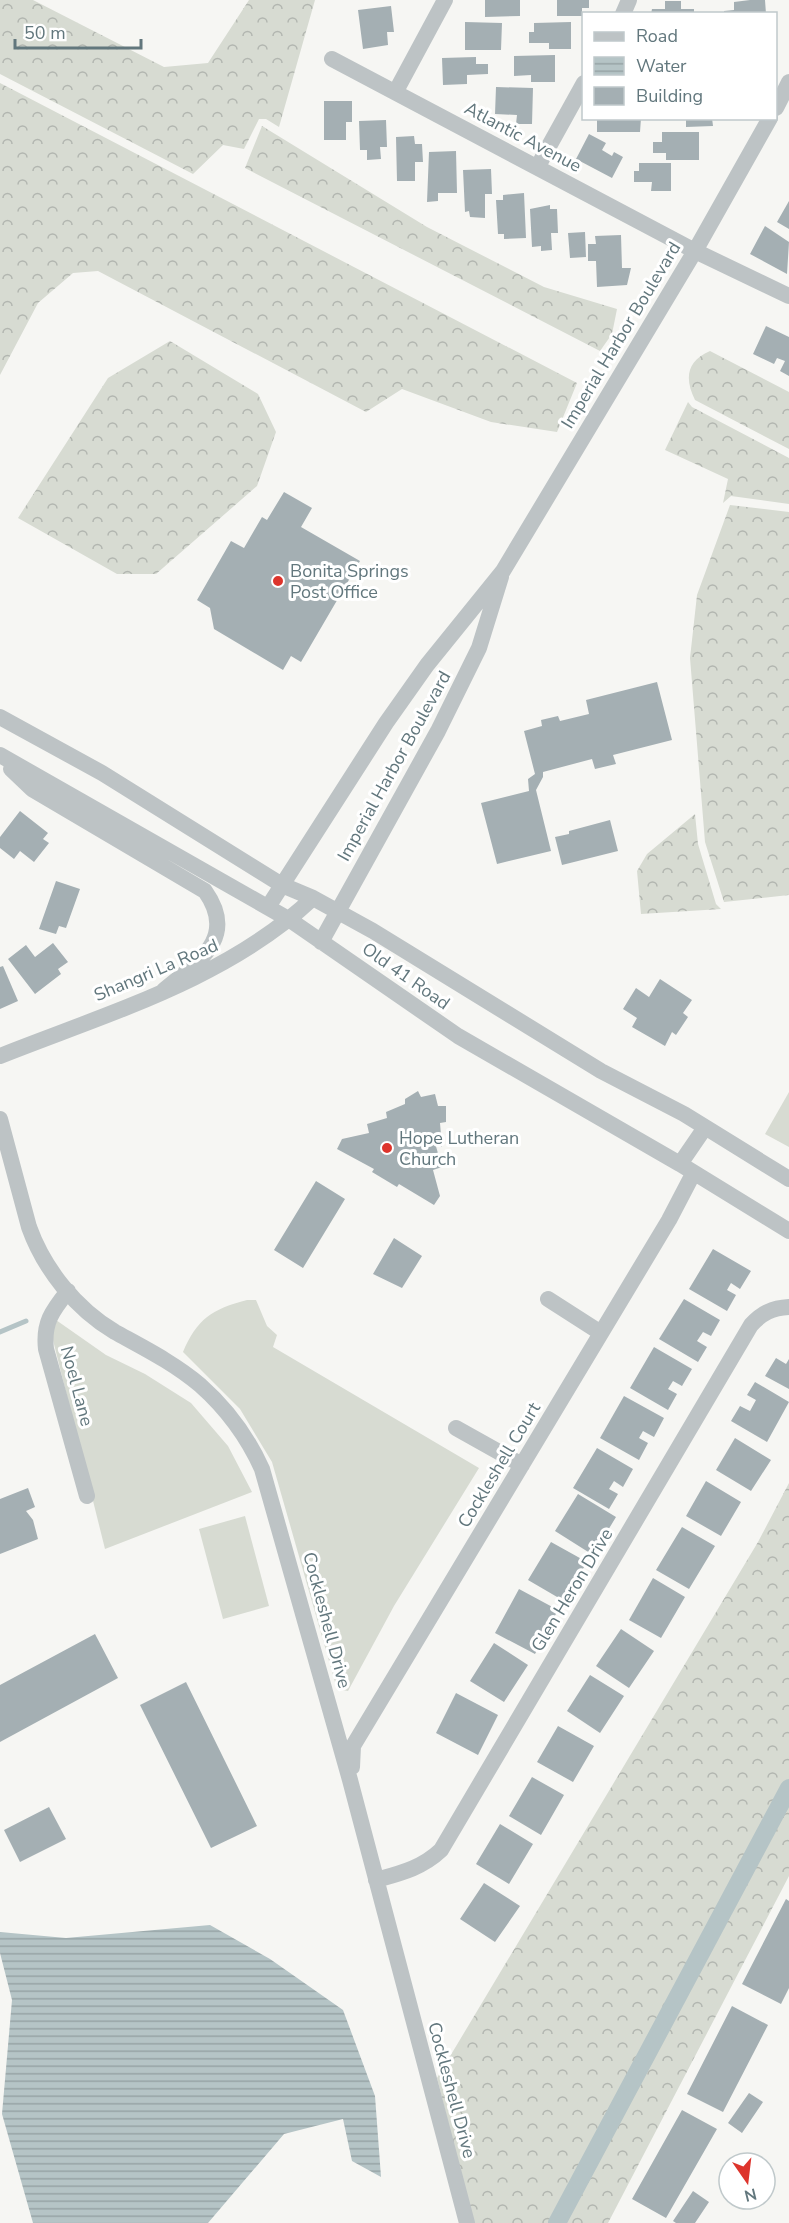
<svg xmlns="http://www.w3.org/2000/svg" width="789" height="2223" viewBox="0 0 789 2223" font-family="'Nunito Sans',sans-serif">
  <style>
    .grass { fill: #d7dbd2 }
    .forest { fill: url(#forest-crowns) }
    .water { fill: url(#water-rules) }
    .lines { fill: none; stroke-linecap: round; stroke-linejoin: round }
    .stream { stroke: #b5c4c6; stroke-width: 5 }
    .canal { stroke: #b5c4c6; stroke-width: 18 }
    .building { fill: #a4afb3 }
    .minor { stroke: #bdc3c5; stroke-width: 16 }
    .poi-dot { fill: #dd342c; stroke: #fff; stroke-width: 2 }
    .labels { text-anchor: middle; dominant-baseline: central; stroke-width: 6; stroke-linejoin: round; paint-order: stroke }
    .street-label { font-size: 18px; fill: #62777d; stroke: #fff }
    .poi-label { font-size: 18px; fill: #62777d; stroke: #fff; text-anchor: start }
  </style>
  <defs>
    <pattern id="forest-crowns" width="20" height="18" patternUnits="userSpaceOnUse" patternTransform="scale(1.5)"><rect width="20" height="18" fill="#d7dbd2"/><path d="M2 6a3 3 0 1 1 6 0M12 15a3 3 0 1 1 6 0" fill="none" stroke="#b2b6b0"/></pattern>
    <pattern id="water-rules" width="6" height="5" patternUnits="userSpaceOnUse" patternTransform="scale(1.5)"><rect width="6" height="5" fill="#b5c4c6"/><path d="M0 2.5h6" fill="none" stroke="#97a4a6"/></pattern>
  </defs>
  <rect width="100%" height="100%" fill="#f6f6f3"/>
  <path class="grass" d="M789,1092v55l-24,-13z
    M247,1300h9l11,26 10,9 -4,12 206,121 -85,138 -46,85 -11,-2 -65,-227 -32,-53 -57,-57c14,-33 29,-43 64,-52z
    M56,1320l50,35 39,19 46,29 37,43 24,46 -147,57 -54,-217z
    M245,1516l24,90 -46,13 -24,-90z"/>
  <path class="forest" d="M0,0h33l131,67 44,-4 41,-63h66l-36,127 -13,-8h-7l-15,30 -21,-4 -30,29 -193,-100z
    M0,83l577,300 -20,49 -66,-10 -89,-33 -36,23 -268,-141 -25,2 -35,30 -38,72z
    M262,126l165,101 117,60 73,22 -5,25 -12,17 -355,-183z
    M170,341l88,53 18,38 -19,54 -101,88h-39l-99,-56 90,-140z
    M710,351l79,41v57l-94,-49c-11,-22 -8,-39 15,-49z
    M688,402l4,5 97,51v46l-58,-8 -8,7 5,-24 -63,-29z
    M730,505l59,7v383l-65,7 -19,-60 -15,-184 7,-63z
    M695,814l3,30 18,60 5,5 -80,5 -4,-43 10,-17z
    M789,1483v393l-181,347h-135l-36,-145 321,-536z"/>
  <path class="water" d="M210,1925l60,34 73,51 32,86 6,81 -29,-16 -9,-42 -59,15 -76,89h-175l-31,-109 10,-114 -12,-47v-21l66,6z"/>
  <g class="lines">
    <path class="stream" d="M0,1332l26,-11"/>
    <path class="canal" d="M557,2223l232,-435"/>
  </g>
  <path class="building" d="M485,0h35v16l-35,1z
    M557,0h32v8h-7v8h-25z
    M750,0h15l1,14h-42v-3l10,-1v-8z
    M665,1h16v8h13v5h-43l1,-5h13z
    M391,6l3,26h-7l1,13 -25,4 -5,-39z
    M465,22l37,1 -1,27h-36z
    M571,22v27h-22v-6h-20v-11h5v-9z
    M555,55v27h-24v-7l-17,1v-20z
    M476,57v7h12v10l-21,1v9l-24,1 -1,-27z
    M496,87l37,1 -1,36h-16l1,-9 -22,-1z
    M324,101h28v21h-6v18h-22z
    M597,118h44l-1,14h-43z
    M686,118h26l1,8 -27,1z
    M386,120l1,27h-7l1,12 -14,1v-10h-7l-1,-29z
    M662,132h37v28h-33v-7h-13v-11h9z
    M589,134l17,9 -4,7 10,6 2,-4 9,5 -11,21 -36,-19z
    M414,136l1,8h7l1,18h-8v19h-18l-1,-44z
    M456,151l1,42h-19v8l-11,1 2,-50z
    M639,163h32v28h-20l1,-9h-18v-11h5z
    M491,169l1,25h-7v24l-15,-1 -1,-6 -4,1 -2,-42z
    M524,193l2,45 -22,1v-5h-6l-2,-34h7v-5z
    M789,201v28l-12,-7z
    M550,205v4h7l1,24h-7l1,17 -11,1v-5l-9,1 -2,-38z
    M765,226l24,16 -2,32 -37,-20z
    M585,232l1,25 -16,1 -2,-25z
    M621,235l1,33h9l-4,17 -30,2 -1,-26h-8v-17h8l-1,-8z
    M766,326l23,11v39l-9,-5 5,-10 -8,-3 -3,6 -21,-10z
    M284,492l28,16 -11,19 59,34 -59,101 -10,-6 -8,14 -69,-41 -4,-21 -13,-8 34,-59 13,7 18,-31 5,3z
    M657,682l15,58 -59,15 3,9 -21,5 -3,-10 -49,13v5l-7,13 15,61 -54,13 -16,-61 48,-12 -1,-12 7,-5 -11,-43 18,-5 -1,-6 17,-4 2,5 29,-7 -3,-14z
    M20,811l28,22 -5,6 6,4 -15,19 -14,-11 -6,8 -14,-11v-11z
    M610,820l8,31 -56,14 -7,-28 14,-3v-3z
    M56,881l24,8 -14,39 -7,-2 -3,8 -17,-5z
    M53,943l15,19 -10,7 3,5 -26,20 -27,-35 18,-14 9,12z
    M3,966l15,35 -18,8v-42z
    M660,979l32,21 -9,13 5,4 -12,18 -4,-3 -7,14 -33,-19 5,-9 -14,-9 13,-21 13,9z
    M418,1091l3,6 14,-3 3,12h8v16l-6,1 2,24 -7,-4 7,24 -9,3 7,26 -6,9 -35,-21 -2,3 -25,-15 2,-3 -37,-20 5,-10 27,-6 -2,-9 20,-6 -1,-6 19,-8v-5z
    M316,1181l29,18 -42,69 -29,-18z
    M394,1238l28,18 -20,32 -29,-14z
    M713,1249l38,22 -11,18 -9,-6 -4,7 9,5 -9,16 -38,-22z
    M684,1299l36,21 -9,16 -8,-4 -6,9 10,6 -9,15 -39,-23z
    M654,1347l38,22 -10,17 -9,-5 -5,8 9,5 -9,16 -38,-22z
    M776,1358l10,6 3,-5v30l-24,-13z
    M755,1382l34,20 -22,40 -36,-21 9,-15 10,5 6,-11 -9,-5z
    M624,1396l40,22 -10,19 -11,-6 -4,7 9,5 -9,17 -39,-22z
    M735,1438l36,22 -20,31 -35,-21z
    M597,1448l36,21 -10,18 -9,-6 -5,8 9,5 -9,15 -36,-21z
    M706,1481l35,21 -20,34 -35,-20z
    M28,1488l7,19 -9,4 7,9 5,19 -38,15v-55z
    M578,1494l38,23 -23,38 -38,-24z
    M682,1527l33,19 -26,43 -33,-19z
    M551,1542l36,20 -23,39 -36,-21z
    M653,1578l32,19 -24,41 -32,-18z
    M519,1589l39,21 -23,44 -40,-21z
    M621,1629l33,22 -25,37 -33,-22z
    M95,1634l23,44 -118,64v-57z
    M494,1643l34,22 -24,37 -34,-21z
    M590,1675l34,21 -24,37 -33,-22z
    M186,1682l71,144 -46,22 -71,-143z
    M456,1693l42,22 -20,40 -42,-22z
    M558,1726l36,20 -21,36 -36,-20z
    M532,1777l32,18 -23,40 -32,-19z
    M49,1807l17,32 -46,23 -16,-32z
    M500,1824l33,20 -24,40 -33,-20z
    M484,1883l36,23 -25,36 -35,-23z
    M786,1899l3,2v87l-8,16 -39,-20z
    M732,2006l36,19 -45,87 -36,-18z
    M749,2093l14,9 -21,31 -14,-10z
    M682,2110l35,19 -51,89 -34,-19z
    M693,2191l16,11 -14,21h-19l-3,-2z"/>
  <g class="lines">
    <path class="minor" d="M623,14l6,-14
      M332,59l363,192 94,45
      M396,91l49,-91
      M776,108l13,-26
      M538,166l46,-83
      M0,717l102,56 180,112 31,13 60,33 228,140 83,43 105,65
      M0,755l290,165 168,116 222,128 109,67
      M11,769l21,20 173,102c34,48 -9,72 -42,100
      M268,907l118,-184 41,-58 76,-94 192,-320 75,-133
      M321,942l117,-211 41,-83 22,-71
      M0,1056c108,-43 227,-77 313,-158
      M0,1119l29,108c15,42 47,82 86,105 29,16 59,31 85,53 26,23 48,53 62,84l88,311 117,443
      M680,1164l24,-35
      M68,1291c-16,20 -25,32 -22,58l41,147
      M548,1299l53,34
      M456,1428l66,37
      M352,1767l1,-21 316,-526 24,-46
      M376,1880c25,-7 46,-12 65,-30l310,-525c11,-12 21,-17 38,-18"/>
  </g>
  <g class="poi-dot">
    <circle cx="278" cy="581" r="6"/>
    <circle cx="387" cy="1148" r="6"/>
  </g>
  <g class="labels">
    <g class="street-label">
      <text transform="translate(523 137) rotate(28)">Atlantic Avenue</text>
      <text transform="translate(621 335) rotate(-59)">Imperial Harbor Boulevard</text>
      <text transform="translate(394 766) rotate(-61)">Imperial Harbor Boulevard</text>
      <text transform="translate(156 970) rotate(-23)">Shangri La Road</text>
      <text transform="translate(406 976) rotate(35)">Old 41 Road</text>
      <text transform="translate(77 1386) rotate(75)">Noel Lane</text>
      <text transform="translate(499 1465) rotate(-59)">Cockleshell Court</text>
      <text transform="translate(572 1590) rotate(-59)">Glen Heron Drive</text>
      <text transform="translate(327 1620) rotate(75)">Cockleshell Drive</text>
      <text transform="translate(452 2090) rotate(75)">Cockleshell Drive</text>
    </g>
    <g class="poi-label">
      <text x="290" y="571">Bonita Springs<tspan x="290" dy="21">Post Office</tspan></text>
      <text x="399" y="1138">Hope Lutheran<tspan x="399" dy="21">Church</tspan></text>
    </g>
  </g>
  <rect x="582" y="12" width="195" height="108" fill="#ffffff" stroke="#c0c9cb" stroke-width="1.5"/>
  <rect x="594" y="32" width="30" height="9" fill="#bdc3c5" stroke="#c0c9cb" stroke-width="1.5"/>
  <text x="636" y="42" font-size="18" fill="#62777d">Road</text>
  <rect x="594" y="57" width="30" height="18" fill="url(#water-rules)" stroke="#c0c9cb" stroke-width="1.5"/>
  <text x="636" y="72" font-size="18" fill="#62777d">Water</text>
  <rect x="594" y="87" width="30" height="18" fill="#a4afb3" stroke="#c0c9cb" stroke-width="1.5"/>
  <text x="636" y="102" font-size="18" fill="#62777d">Building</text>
  <g transform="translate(747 2181) rotate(166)"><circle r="28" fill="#ffffff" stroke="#c0c9cb" stroke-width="1.5"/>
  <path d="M0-4.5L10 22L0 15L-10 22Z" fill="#dd342c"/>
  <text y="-9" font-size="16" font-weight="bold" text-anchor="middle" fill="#62777d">N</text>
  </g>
  <path d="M15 39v9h126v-9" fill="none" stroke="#62777d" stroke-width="3"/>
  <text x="24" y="39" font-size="18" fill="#62777d" stroke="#ffffff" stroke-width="4.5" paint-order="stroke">50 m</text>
</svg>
